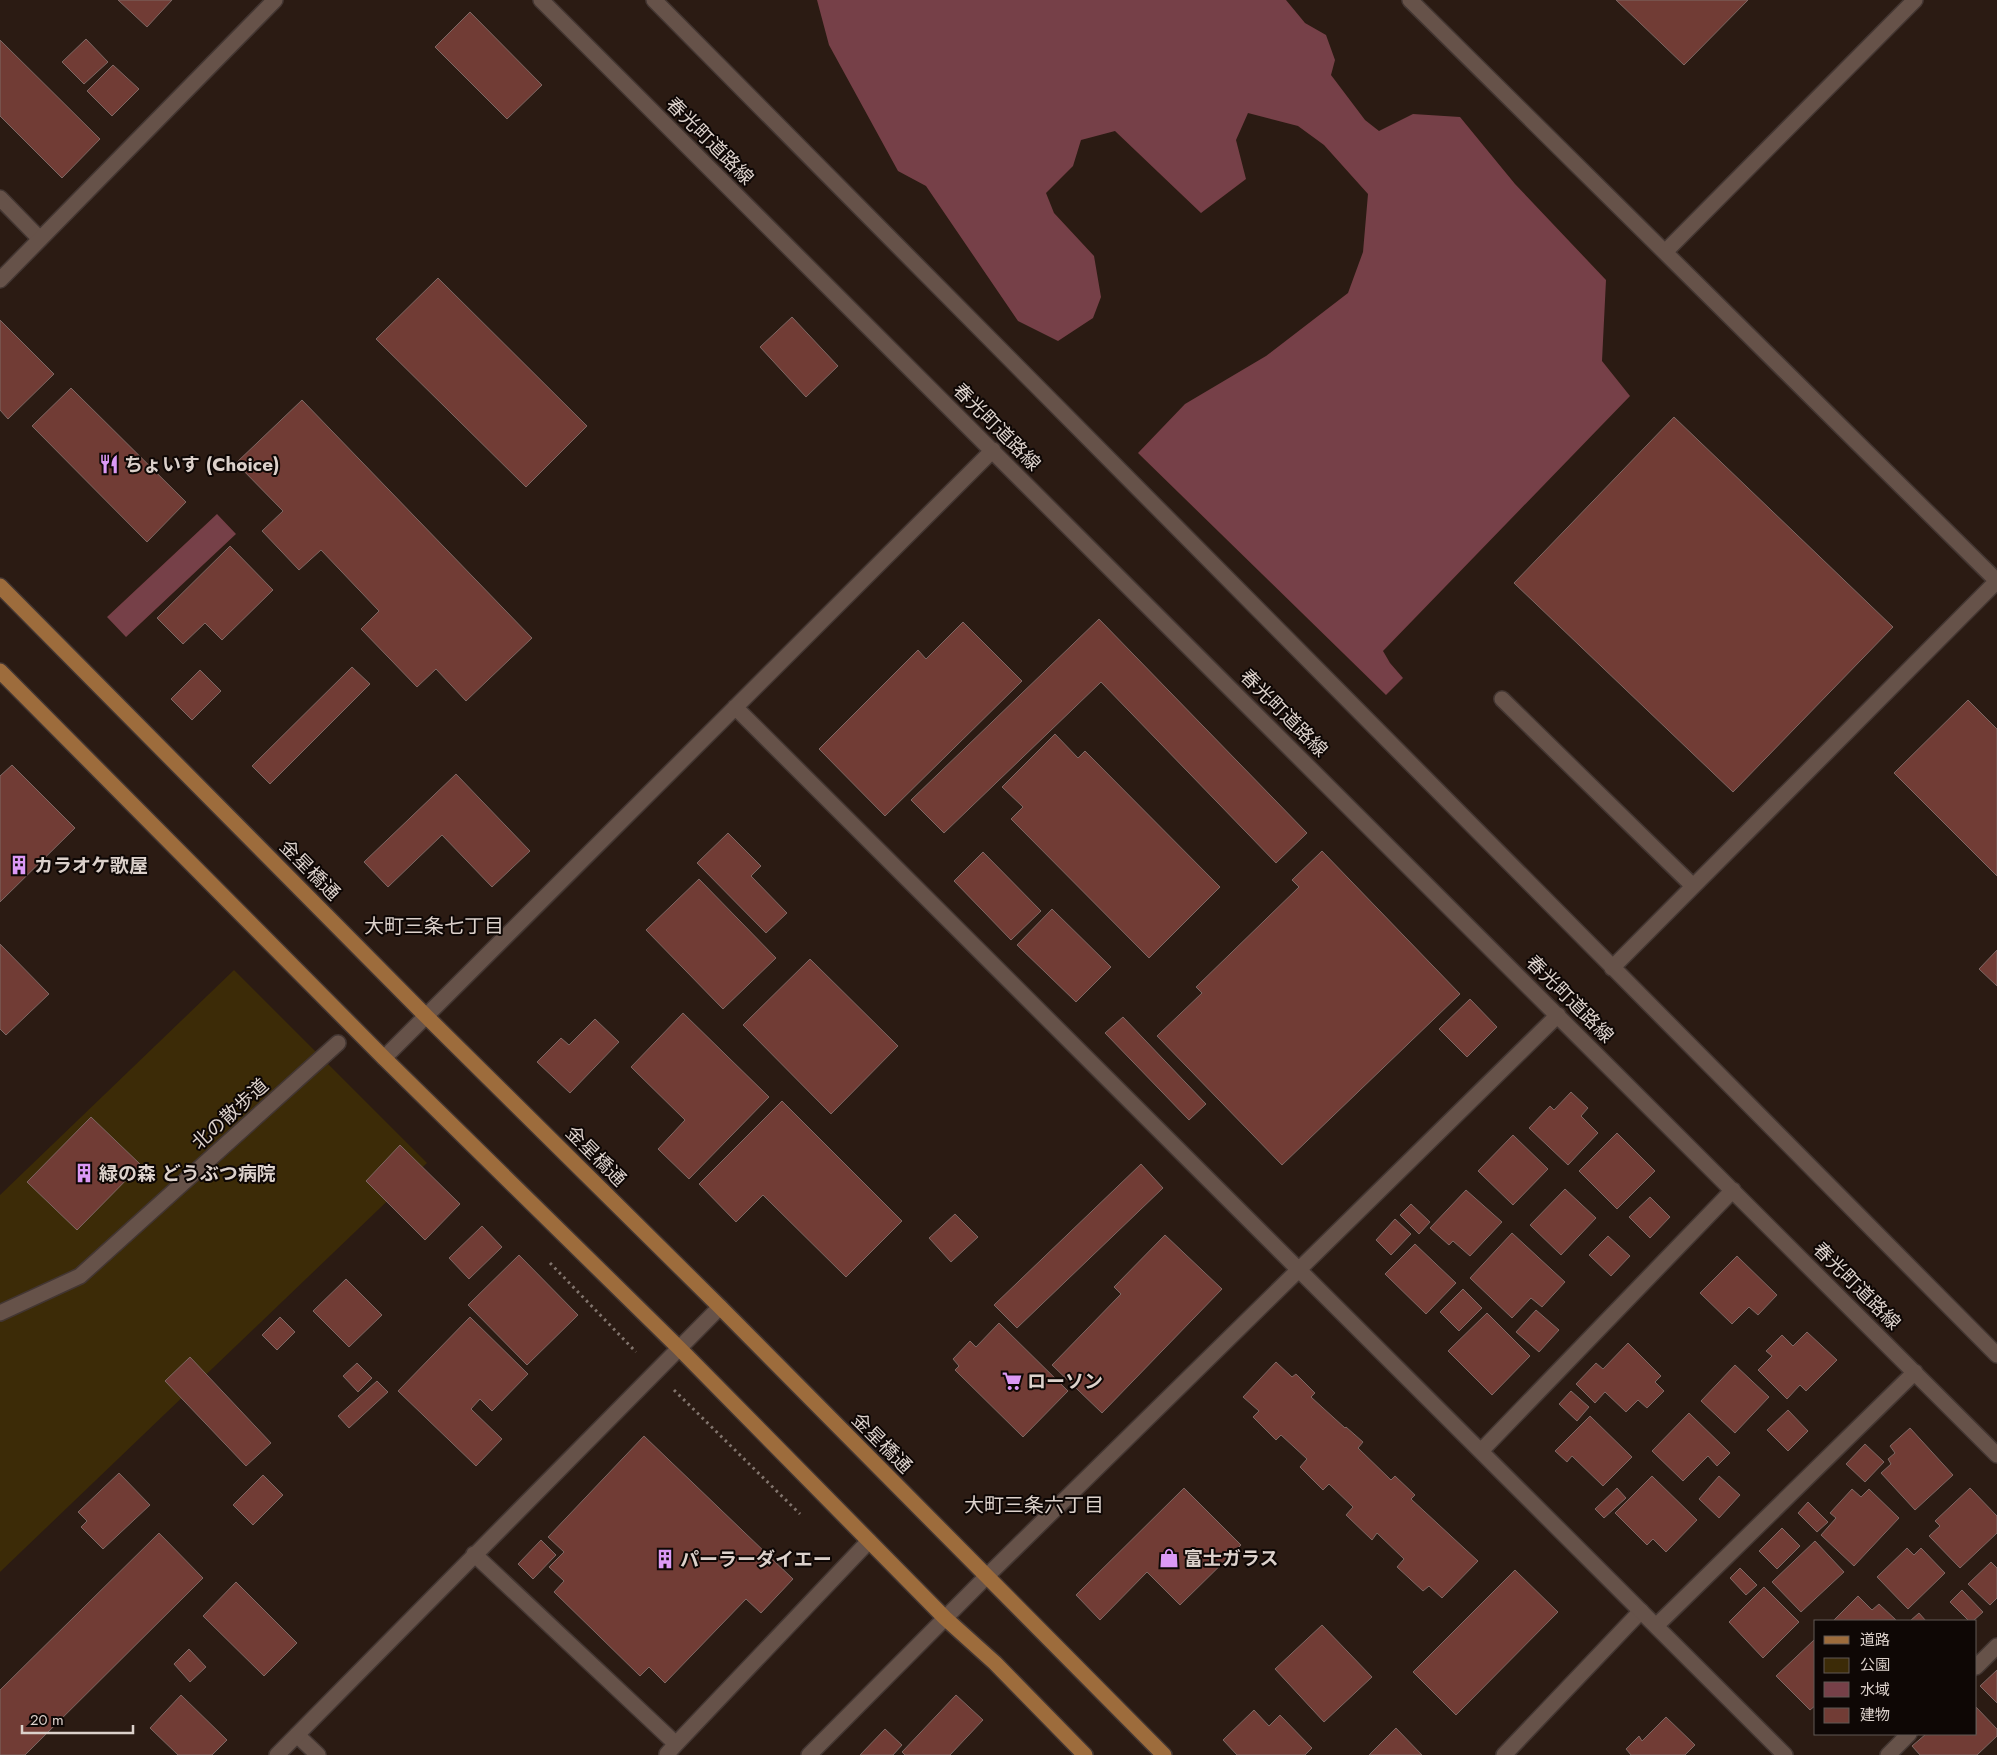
<svg xmlns="http://www.w3.org/2000/svg" width="1997" height="1755" viewBox="0 0 1997 1755" font-family="Jost,'Noto Sans JP',sans-serif">
  <style>
    .green { fill: #3c2b07 }
    .water { fill: #764048 }
    .building { fill: #713c35; stroke: #7e6864 }
    .lines { fill: none; stroke-linecap: round; stroke-linejoin: round }
    .service-casing { stroke: #433632; stroke-width: 18 }
    .pedestrian-casing { stroke: #433632; stroke-width: 18 }
    .minor-casing { stroke: #433632; stroke-width: 18 }
    .primary-casing { stroke: #433632; stroke-width: 18 }
    .path { stroke: #82756e; stroke-width: 3; stroke-dasharray: 2.5 4; stroke-linecap: butt }
    .service { stroke: #665249; stroke-width: 15 }
    .pedestrian { stroke: #665249; stroke-width: 15 }
    .minor { stroke: #665249; stroke-width: 15 }
    .primary { stroke: #9d6c3c; stroke-width: 15 }
    .labels { text-anchor: middle; dominant-baseline: central; stroke-width: 4; stroke-linejoin: round; paint-order: stroke }
    .street-label { font-size: 19px; fill: #dcd1cb; stroke: #0e0705 }
    .poi-label { font-size: 19px; font-weight: bold; fill: #dcd1cb; stroke: #0e0705; text-anchor: start }
    .neighbourhood-label { font-size: 20px; fill: #dcd1cb; stroke: #0e0705 }
  </style>
  <rect width="100%" height="100%" fill="#2b1b13"/>
  <path class="green" d="M234,970l193,193 -427,409v-377z"/>
  <path class="water" d="M817,0h469l19,23 21,12 9,25 -4,15 34,45 14,11 34,-17 47,3 55,67 91,96 -4,81 28,35 -247,255 7,12 13,15 -17,17 -248,-242 47,-49 81,-48 82,-63 15,-41 5,-58 -44,-49 -26,-19 -50,-13 -12,27 10,39 -45,34 -86,-82 -34,9 -8,26 -27,27 8,20 40,43 7,41 -8,21 -35,23 -40,-20 -92,-135 -28,-15 -69,-126z
    M217,514l19,20 -110,103 -19,-20z"/>
  <path class="building" d="M118,0h54l-25,27z
    M1616,0h132l-64,65z
    M470,12l72,73 -35,34 -72,-72z
    M86,39l22,23 -24,22 -22,-22z
    M0,40l100,99 -38,39 -62,-62z
    M113,65l26,24 -27,27 -25,-25z
    M438,278l149,148 -61,61 -150,-148z
    M792,317l46,49 -32,31 -46,-50z
    M0,320l54,54 -46,45 -8,-9z
    M71,388l115,114 -39,40 -115,-116z
    M302,400l230,238 -66,63 -30,-32 -19,18 -56,-58 18,-18 -58,-61 -22,20 -37,-39 21,-20 -47,-48z
    M1674,417l219,210 -160,165 -219,-209z
    M230,546l43,44 -51,50 -17,-17 -22,21 -26,-26z
    M1099,619l208,214 -31,30 -175,-181 -157,151 -33,-33z
    M963,622l59,59 -137,135 -66,-67 99,-99 8,9z
    M352,667l18,17 -100,100 -18,-18z
    M200,670l21,21 -29,29 -21,-21z
    M1968,700l29,29v147l-103,-103z
    M1055,734l23,24 7,-7 135,136 -71,71 -138,-139 12,-12 -21,-20z
    M12,765l63,63 -75,74v-126z
    M456,774l74,77 -38,36 -50,-52 -54,52 -24,-25z
    M728,833l33,33 -10,10 36,37 -21,20 -69,-70z
    M1322,851l138,143 -178,171 -125,-129 45,-43 -6,-6 103,-100 -7,-7z
    M983,852l58,59 -30,29 -57,-59z
    M699,879l77,79 -53,51 -77,-79z
    M1052,909l59,58 -35,35 -59,-57z
    M0,944l49,50 -43,41 -6,-6z
    M1997,950v36l-18,-17z
    M810,959l88,87 -67,68 -88,-89z
    M1470,999l27,28 -30,30 -28,-28z
    M683,1013l86,84 -80,82 -31,-30 27,-29 -54,-53z
    M1123,1017l83,87 -17,16 -84,-87z
    M595,1019l24,23 -49,51 -33,-31 24,-24 8,7z
    M1571,1092l17,16 -7,8 17,17 -30,32 -39,-37 21,-22 4,4z
    M782,1101l120,120 -56,56 -83,-82 -27,27 -37,-38z
    M91,1117l50,48 -64,65 -50,-48z
    M1617,1133l38,38 -38,38 -38,-38z
    M1513,1135l35,34 -35,36 -35,-34z
    M400,1145l60,59 -35,36 -59,-59z
    M1141,1164l22,24 -146,140 -23,-23z
    M1565,1189l31,29 -35,37 -31,-30z
    M1466,1190l36,32 -32,34 -17,-15 -4,4 -19,-17z
    M1650,1197l20,20 -20,21 -21,-21z
    M1411,1204l19,18 -11,12 -19,-19z
    M955,1214l23,23 -27,25 -22,-24z
    M1395,1219l16,15 -20,21 -15,-15z
    M482,1226l20,21 -33,32 -20,-21z
    M1512,1233l53,49 -23,25 -11,-9 -19,20 -42,-40z
    M1165,1235l57,54 -120,124 -50,-48 69,-71 -7,-7z
    M1608,1236l22,20 -19,20 -22,-21z
    M1415,1244l41,39 -30,31 -41,-40z
    M519,1255l59,60 -51,50 -59,-60z
    M1737,1256l40,39 -19,20 -9,-8 -17,17 -32,-31z
    M346,1279l36,36 -33,32 -36,-36z
    M1463,1289l19,19 -23,23 -19,-19z
    M1536,1310l23,20 -20,22 -23,-20z
    M1487,1313l43,43 -38,39 -44,-44z
    M280,1317l15,15 -18,18 -15,-15z
    M470,1317l58,57 -36,37 -12,-12 -9,10 31,30 -26,27 -78,-75z
    M999,1323l69,68 -45,46 -68,-67 4,-4 -6,-7 17,-18 6,6z
    M1807,1332l30,28 -31,31 -6,-6 -13,14 -29,-29 14,-14 -6,-5 16,-16 11,11z
    M1628,1343l33,33 -6,6 9,9 -17,17 -9,-8 -12,12 -21,-20 -10,11 -19,-19 20,-21 7,6z
    M190,1357l81,86 -25,23 -81,-85z
    M1276,1362l16,15 4,-3 19,19 -4,4 34,31 1,-1 17,15 -5,6 33,32 4,-4 20,19 -4,4 67,62 -36,37 -13,-12 -6,5 -26,-24 7,-8 -27,-26 -5,7 -26,-25 7,-8 -24,-23 -6,6 -23,-23 7,-8 -26,-24 -5,5 -23,-23 6,-6 -16,-14z
    M357,1363l15,15 -14,14 -15,-16z
    M1735,1365l34,32 -34,36 -34,-32z
    M377,1381l11,11 -39,36 -11,-12z
    M1571,1391l18,16 -12,14 -18,-17z
    M1788,1410l20,21 -20,20 -21,-21z
    M1689,1413l41,40 -13,13 -9,-10 -25,25 -31,-30z
    M1590,1416l42,41 -29,29 -31,-30 -5,6 -12,-11z
    M1910,1428l43,47 -38,35 -34,-37 10,-9 -3,-5 7,-6 -5,-7z
    M644,1436l149,143 -32,34 -15,-14 -81,84 -16,-16 -9,9 -86,-84 10,-11 -15,-14 15,-15 -16,-15z
    M1865,1444l19,18 -19,20 -19,-18z
    M119,1473l31,32 -47,44 -22,-22 6,-6 -9,-9z
    M263,1475l20,20 -30,30 -20,-20z
    M1652,1476l45,44 -31,32 -13,-13 -6,6 -32,-32z
    M1719,1476l21,19 -21,23 -20,-19z
    M1184,1488l57,57 -61,60 -33,-33 -47,48 -24,-25z
    M1617,1488l9,10 -22,20 -9,-9z
    M1970,1488l27,28v17l-37,35 -31,-32 11,-10 -5,-5z
    M1852,1489l9,8 8,-8 30,29 -45,48 -33,-31 15,-17 -6,-5z
    M1808,1502l20,20 -11,10 -19,-19z
    M1782,1528l18,18 -23,23 -18,-18z
    M159,1533l44,45 -178,177h-25v-65z
    M541,1540l15,15 -23,24 -15,-15z
    M1815,1541l29,31 -43,40 -29,-30z
    M1907,1548l7,7 7,-7 24,25 -37,36 -31,-32z
    M1991,1562l6,6v30l-7,7 -22,-21z
    M1740,1568l17,17 -11,10 -16,-17z
    M1515,1570l43,42 -102,103 -43,-43z
    M236,1582l61,61 -33,33 -61,-60z
    M1764,1587l35,35 -36,36 -34,-36z
    M1962,1590l21,22 -10,9h-4l-19,-19z
    M1858,1596l14,14 7,-6 17,16 -63,1z
    M1919,1613l7,8h-16z
    M1322,1625l50,52 -48,45 -49,-53z
    M1814,1640l2,1v64l-6,5 -34,-34z
    M189,1649l17,18 -16,15 -16,-18z
    M1997,1670v33l-17,-17z
    M181,1695l46,45 -15,15h-34l-28,-27z
    M956,1695l27,25 -33,35h-45l-3,-3z
    M1976,1707l21,22v7l-20,19h-57l-8,-9 14,-12h50z
    M1254,1710l15,16 11,-11 32,33 -7,7h-68l-14,-15z
    M1666,1717l29,28 -10,10h-54l-5,-6 13,-13 3,5z
    M1396,1728l26,27h-53z
    M885,1729l17,16 -9,10h-33z"/>
  <g class="lines">
    <defs>
      <path id="service" d="M654,0l1343,1355
        M1410,0l587,581
        M0,198l40,41
        M1665,252l250,-252
        M1502,699l191,187
        M1612,968l385,-387
        M474,1554l202,190
        M297,1735l21,20
        M669,1755l-2,-1 9,-10 193,-203
        M1504,1755l137,-144"/>
      <path id="pedestrian" d="M0,1313l80,-37 258,-233"/>
      <path id="minor" d="M541,0l1456,1455
        M0,280l275,-280
        M735,707l1050,1048
        M384,1058l609,-608
        M1481,1451l252,-261
        M1656,1626l259,-254
        M1976,1667l21,-21
        M277,1755l443,-448
        M809,1755l177,-178 572,-562
        M1888,1755l21,-21"/>
      <path id="primary" d="M0,586l426,430 294,291 444,448
        M0,671l384,387 295,290 266,270 50,45 90,92"/>
    </defs>
    <use href="#service" class="service-casing"/>
    <use href="#pedestrian" class="pedestrian-casing"/>
    <use href="#minor" class="minor-casing"/>
    <use href="#primary" class="primary-casing"/>
    <path class="path" d="M550,1263l86,89
      M674,1390l126,124"/>
    <use href="#service" class="service"/>
    <use href="#pedestrian" class="pedestrian"/>
    <use href="#minor" class="minor"/>
    <use href="#primary" class="primary"/>
  </g>
  <defs>
    <symbol id="restaurant-bare" viewBox="-9 -9 18 18"><path d="M-5-6h1v4h1v-4h1v4h1v-4h1v5L-1.5 .5V6h-2V.5L-5-1ZM5-6V6H3V1.5H1.5Q1.5-4 5-6Z" fill="#db99f5" stroke="#0e0705" stroke-width="2.5" paint-order="stroke"/></symbol>
    <symbol id="building-bare" viewBox="-9 -9 18 18"><path d="M-4-6H4V6H1V3H-1V6H-4ZM-2.5-4.3h1.7v1.8h-1.7ZM.8-4.3h1.7v1.8H.8ZM-2.5-1h1.7V.8h-1.7ZM.8-1h1.7V.8H.8Z" fill="#db99f5" stroke="#0e0705" stroke-width="2.5" paint-order="stroke"/></symbol>
    <symbol id="supermarket-bare" viewBox="-9 -9 18 18"><path d="M-6-5.5h2.5l.6 2H6L4.5 2H-2.5L-4.4-4H-6ZM-1.5 3.2a1.3 1.3 0 1 0 .1 0ZM3 3.2a1.3 1.3 0 1 0 .1 0Z" fill="#db99f5" stroke="#0e0705" stroke-width="2.5" paint-order="stroke"/></symbol>
    <symbol id="shop-bare" viewBox="-9 -9 18 18"><path d="M-5-2.5h2.3a2.7 3.5 0 0 1 5.4 0H5L5.5 6h-11ZM-1.5-2.5h3a1.5 2.3 0 0 0-3 0Z" fill="#db99f5" stroke="#0e0705" stroke-width="2.5" paint-order="stroke"/></symbol>
  </defs>
  <g fill-rule="evenodd">
    <use href="#restaurant-bare" x="95" y="450" width="28" height="28"/>
    <use href="#building-bare" x="5" y="851" width="28" height="28"/>
    <use href="#building-bare" x="70" y="1159" width="28" height="28"/>
    <use href="#supermarket-bare" x="998" y="1367" width="28" height="28"/>
    <use href="#shop-bare" x="1155" y="1544" width="28" height="28"/>
    <use href="#building-bare" x="651" y="1545" width="28" height="28"/>
  </g>
  <g class="labels">
    <g class="street-label">
      <text transform="translate(710 141) rotate(45)">春光町道路線</text>
      <text transform="translate(997 427) rotate(45)">春光町道路線</text>
      <text transform="translate(1284 713) rotate(45)">春光町道路線</text>
      <text transform="translate(310 870) rotate(45)">金星橋通</text>
      <text transform="translate(1570 999) rotate(45)">春光町道路線</text>
      <text transform="translate(230 1114) rotate(-42)">北の散歩道</text>
      <text transform="translate(596 1156) rotate(45)">金星橋通</text>
      <text transform="translate(1857 1286) rotate(45)">春光町道路線</text>
      <text transform="translate(882 1443) rotate(45)">金星橋通</text>
    </g>
    <g class="poi-label">
      <text x="124" y="464">ちょいす (Choice)</text>
      <text x="34" y="865">カラオケ歌屋</text>
      <text x="99" y="1173">緑の森 どうぶつ病院</text>
      <text x="1027" y="1381">ローソン</text>
      <text x="1184" y="1558">富士ガラス</text>
      <text x="680" y="1559">パーラーダイエー</text>
    </g>
    <g class="neighbourhood-label">
      <text x="434" y="926">大町三条七丁目</text>
      <text x="1034" y="1505">大町三条六丁目</text>
    </g>
  </g>
  <rect x="1814" y="1620" width="162" height="115" fill="#0e0705" stroke="#605854"/>
  <rect x="1824" y="1636" width="25" height="8" fill="#9d6c3c" stroke="#605854"/>
  <text x="1860" y="1645" font-size="15" fill="#dcd1cb">道路</text>
  <rect x="1824" y="1658" width="25" height="15" fill="#3c2b07" stroke="#605854"/>
  <text x="1860" y="1670" font-size="15" fill="#dcd1cb">公園</text>
  <rect x="1824" y="1682" width="25" height="15" fill="#764048" stroke="#605854"/>
  <text x="1860" y="1695" font-size="15" fill="#dcd1cb">水域</text>
  <rect x="1824" y="1708" width="25" height="15" fill="#713c35" stroke="#605854"/>
  <text x="1860" y="1720" font-size="15" fill="#dcd1cb">建物</text>
  <path d="M22 1725v8h111v-8" fill="none" stroke="#dcd1cb" stroke-width="2.5"/>
  <text x="30" y="1725" font-size="15" fill="#dcd1cb" stroke="#0e0705" stroke-width="4" paint-order="stroke">20 m</text>
</svg>
